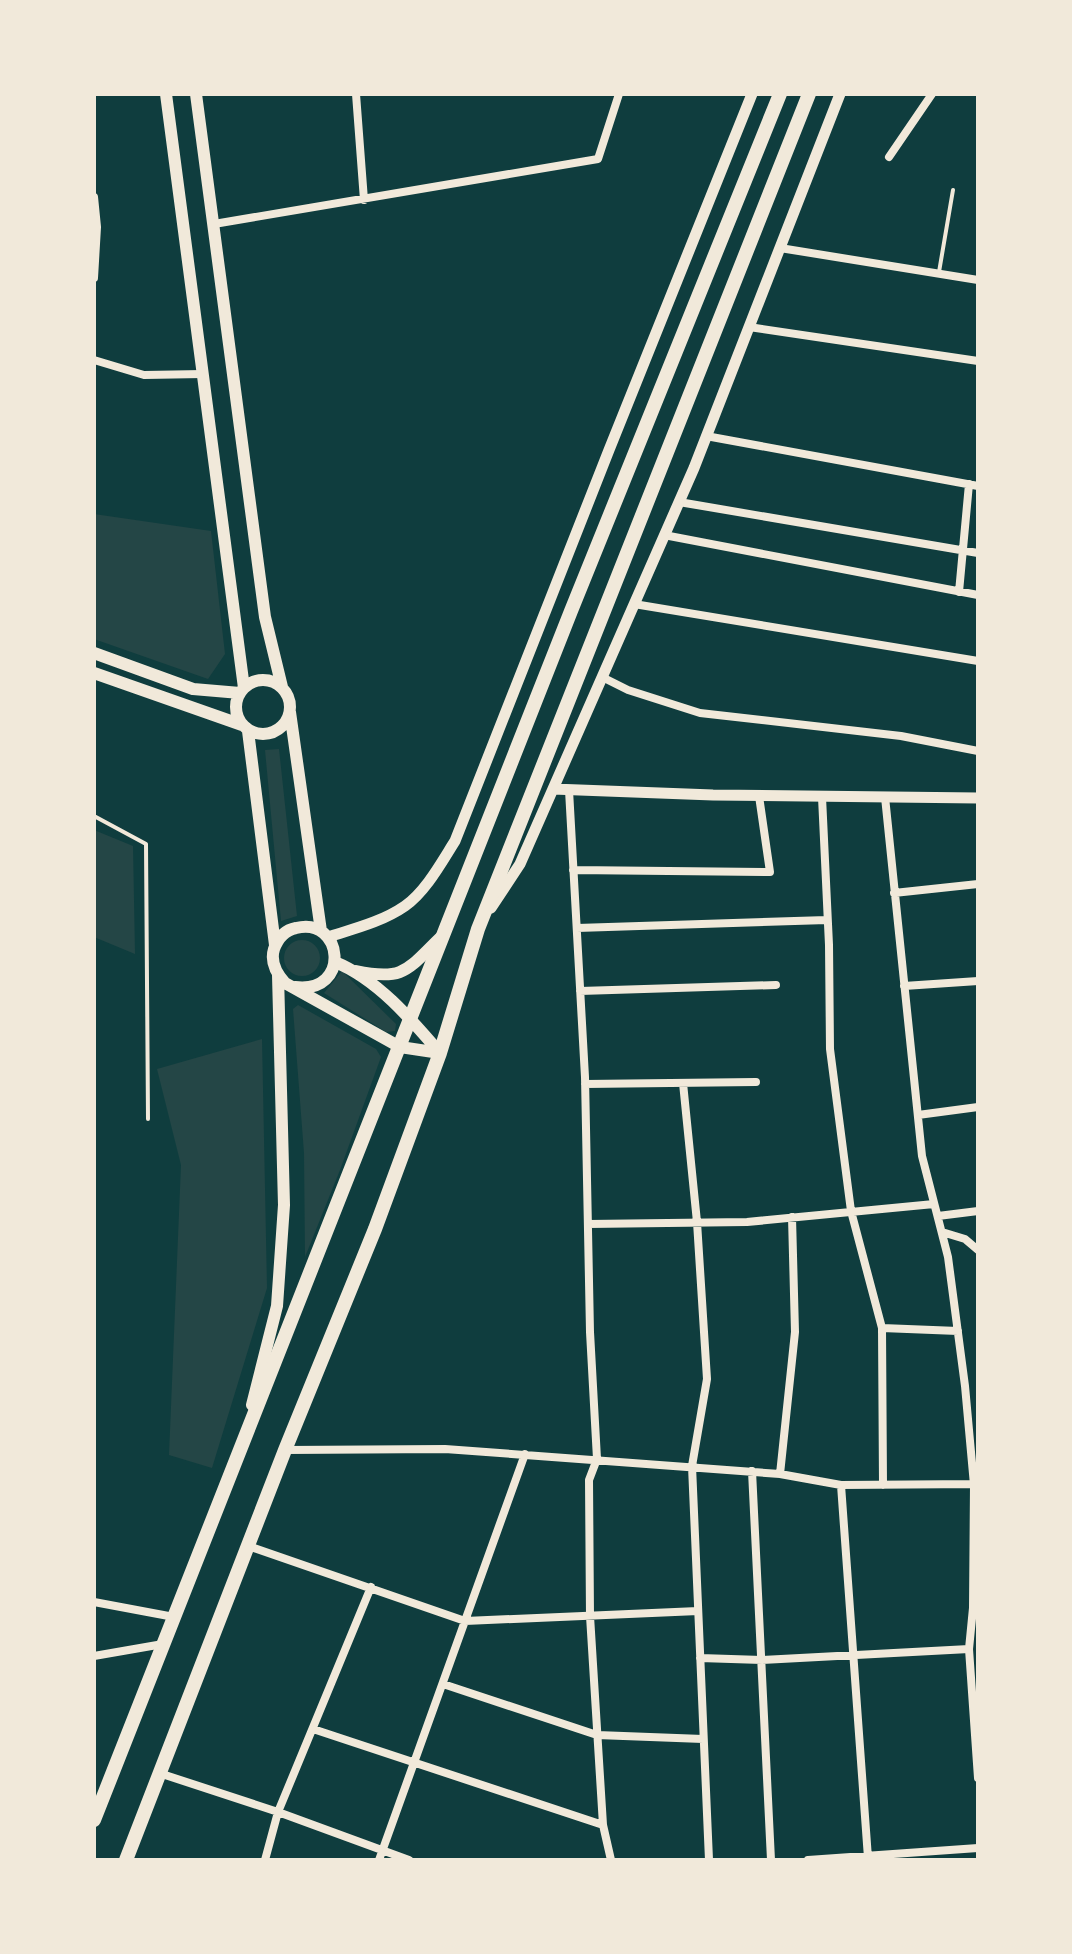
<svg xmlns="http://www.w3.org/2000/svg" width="1072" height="1954" viewBox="0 0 1072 1954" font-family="'DM Sans',sans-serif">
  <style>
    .green { fill: #244646 }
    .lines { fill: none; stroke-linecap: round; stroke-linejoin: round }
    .service { stroke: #f1e9da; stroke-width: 4 }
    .minor { stroke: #f1e9da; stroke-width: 8 }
    .tertiary { stroke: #f1e9da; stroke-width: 11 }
    .secondary { stroke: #f1e9da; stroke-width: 12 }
    .trunk { stroke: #f1e9da; stroke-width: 14 }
  </style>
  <rect width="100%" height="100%" fill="#0f3d3e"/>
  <path class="green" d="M94,514l117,17 14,123 -17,25 -114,-40z
    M279,749l18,167 -16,5 -16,-171z
    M94,830l39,16 2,108 -41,-17z
    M284 958a18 18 0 1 1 36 0a18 18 0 1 1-36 0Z
    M342,971l54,53 -1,7 -9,1 -62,-39z
    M298,1005l78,44 5,8 -41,113 -35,87 -1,-104 -11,-144z
    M262,1039l5,249 -55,180 -43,-13 12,-290 -24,-96z"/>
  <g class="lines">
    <path class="service" d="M939,272l14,-82
      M94,816l52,28 2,275"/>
    <path class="minor" d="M356,94l8,106
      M889,157l43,-63
      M94,197l3,30 -3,51
      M214,224l384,-65 21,-65
      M780,248l198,32
      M749,327l229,34
      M94,360l50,15 59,-1
      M706,436l272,50
      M679,502l299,51
      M664,535l314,60
      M959,592l10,-108
      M634,604l344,57
      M602,677l26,13 72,23 201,23 77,15
      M569,790l16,287 5,255 7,127 -8,21 1,136 13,209 8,35
      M822,797l7,148 1,104 21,162 31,117 1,157
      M885,797l37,359 26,101 17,129 9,99 -1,123 -4,41 9,129
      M573,870l197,2 -11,-76
      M894,893l84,-9
      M577,928l250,-8
      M904,986l74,-5
      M580,991l196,-6
      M683,1083l14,139 10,157 -15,87 17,394
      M585,1084l171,-2
      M918,1115l60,-8
      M938,1216l40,-5
      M588,1224l159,-2 187,-18
      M942,1232l23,7 13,11
      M882,1328l76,3
      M285,1450l160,-1 335,25 61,11 136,-1
      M752,1471l19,389
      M780,1474l15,-142 -3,-115
      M841,1485l27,373
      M248,1546l217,75 233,-10
      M94,1602l80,15
      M94,1656l69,-12
      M700,1658l62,2 207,-11
      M443,1684l154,51 106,4
      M313,1729l290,96
      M159,1773l119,39 131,48
      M265,1860l13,-48 93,-225
      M379,1860l146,-406
      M808,1860l170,-12"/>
    <path class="tertiary" d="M553,789l160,6 265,3
      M491,908l29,-44 174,-396 146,-374
      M328,937c25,-8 54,-15 77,-31 21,-15 36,-43 50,-65l154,-391 143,-356"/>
    <path class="secondary" d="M166,94l78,594
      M196,94l69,523 17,70
      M94,653l99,36 47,4
      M94,673l148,52
      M236 707a27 27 0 1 1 54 0a27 27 0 1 1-54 0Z
      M290,712l31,219
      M248,731l27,214
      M335,962c42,17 76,57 105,91
      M356,971c48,10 51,-1 84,-33
      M295,987c57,7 48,-71 1,-59 -11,2 -18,10 -22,21 -4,13 2,24 11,34l115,64 40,6
      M252,1405l25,-99 7,-101 -6,-230"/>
    <path class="trunk" d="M94,1820l477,-1209 209,-517
      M126,1860l159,-410 90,-221 65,-176 38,-124 331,-835"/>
  </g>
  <rect width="1072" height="1954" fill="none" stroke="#f1e9da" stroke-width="192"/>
</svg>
